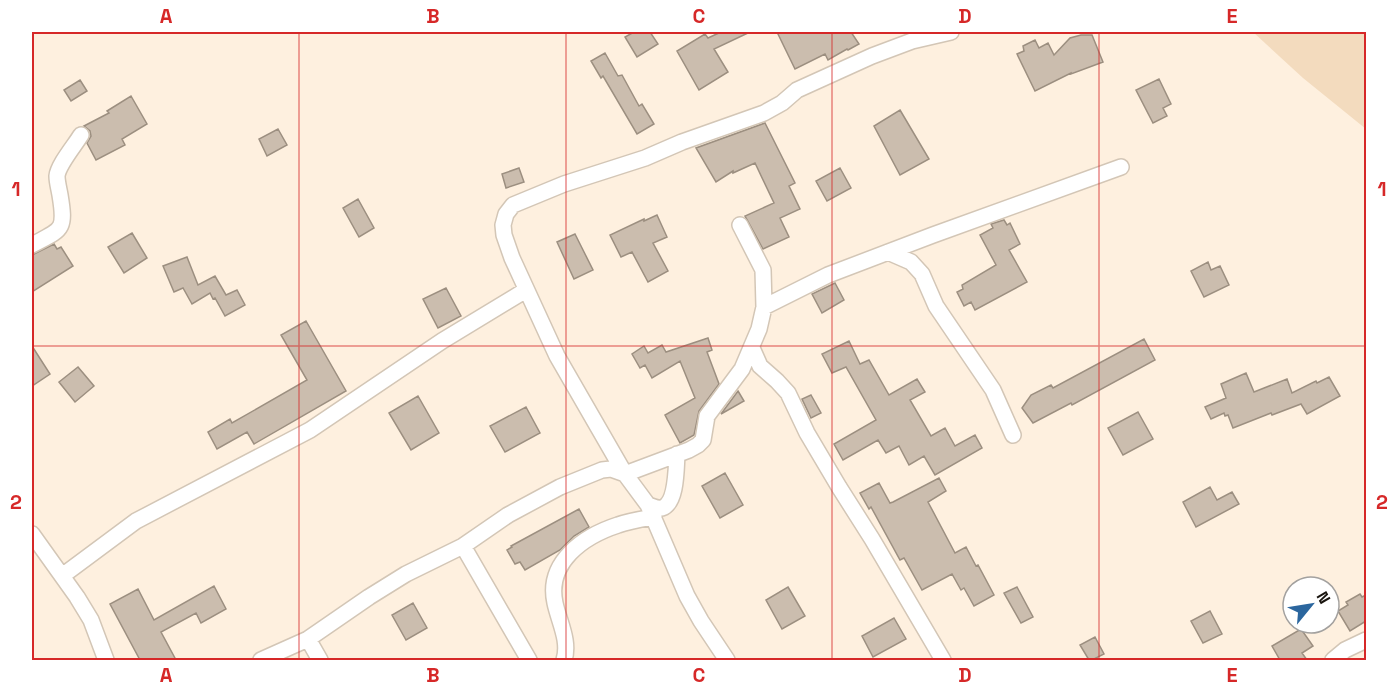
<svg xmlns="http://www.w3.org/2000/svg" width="1398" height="692" viewBox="0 0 1398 692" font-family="'Space Grotesk',sans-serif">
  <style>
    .green { fill: #f3dbbe }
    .building { fill: #cbbdae; stroke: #9c8f80; stroke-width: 1.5 }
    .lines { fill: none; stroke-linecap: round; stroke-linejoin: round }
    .minor-casing { stroke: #d3c6b6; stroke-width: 18 }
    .minor { stroke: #fff; stroke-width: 15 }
    .grid { fill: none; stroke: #d62828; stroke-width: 1.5; stroke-opacity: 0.55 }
    .neatline { fill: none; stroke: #d62828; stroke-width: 2 }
    .grid-label { font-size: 20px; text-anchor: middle; font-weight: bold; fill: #d62828 }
  </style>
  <rect width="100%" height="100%" fill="#fef0df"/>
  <path class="green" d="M1253,32h113v97l-63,-51z"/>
  <path class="building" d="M634,32h16l8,12 -21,13 -12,-20z
    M721,32h29l-36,17 14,23 -29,18 -22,-39 28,-17 3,4z
    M777,32h74l8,12 -11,6 -1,-1 -19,11 -3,-6 -30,15z
    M1081,35h11l11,27 -32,12v-1l-36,18 -18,-37 7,-3 -1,-5 12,-6 4,8 9,-5 6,12 16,-17z
    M605,53l13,23 4,-1 17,31 3,-2 12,20 -17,10 -34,-58 -2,2 -10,-17z
    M1159,79l12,25 -8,4 4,8 -14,7 -17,-33z
    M80,80l7,11 -16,10 -7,-11z
    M131,96l16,28 -25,15 3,6 -29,15 -9,-17 4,-7 -1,-5 -6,-5 25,-13 -2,-2z
    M900,110l29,49 -29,16 -26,-49z
    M765,123l30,60 -6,3 11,23 -20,9 9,19 -26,12 -18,-33 29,-13 -19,-40 -22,10v-2l-17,11 -20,-34z
    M278,129l9,16 -20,11 -8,-17z
    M519,168l5,14 -18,6 -4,-14z
    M840,168l11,20 -24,13 -11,-20z
    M358,199l16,29 -15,9 -16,-29z
    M657,215l10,22 -14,6 15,28 -20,11 -16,-30 -11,5 -11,-22 34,-16v2z
    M1004,220l3,5 3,-2 10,21 -11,6 18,32 -52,28 -4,-8 -7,4 -7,-14 6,-3 -1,-4 34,-20 -16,-30 13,-7 -2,-4z
    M132,233l15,25 -23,15 -16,-26z
    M575,234l18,36 -19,9 -17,-37z
    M54,244l3,5 4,-2 12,19 -41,26v-37z
    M187,257l11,28 17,-9 11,19 11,-5 8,15 -20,11 -10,-18 -2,1 -3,-6 -18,11 -9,-16 -9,4 -11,-26z
    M1208,262l3,8 9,-4 9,19 -25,12 -13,-26z
    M835,283l9,17 -22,13 -10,-19z
    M446,288l15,28 -23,12 -15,-29z
    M306,321l40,70 -92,53 -7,-12 -30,17 -9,-17 22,-13 2,4 75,-43 -26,-45z
    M708,338l4,12 -5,2 12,32 -20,27 -5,24 -14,8 -15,-28 30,-17 -15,-37 -28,17 -7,-13 -5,3 -8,-14 12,-8 4,7 14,-8 4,7z
    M1144,339l11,21 -83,45 -1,-2 -38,20 -11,-15 9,-13 20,-10 2,3z
    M849,341l11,23 9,-4 20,35 28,-16 8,13 -15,8 21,36 14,-8 10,18 20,-11 7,13 -47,27 -11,-19 -15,9 -10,-19 -13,7 -8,-13 -35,20 -9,-16 42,-24 -30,-53 -14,6 -10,-19z
    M32,346l18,28 -18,12z
    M78,367l16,19 -19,16 -16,-20z
    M1246,373l8,19 33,-13 5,14 24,-12 1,2 12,-6 11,19 -33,18 -6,-10 -29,11 -1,-2 -38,15 -5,-13 -3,1 -1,-3 -13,6 -6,-12 21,-9 -5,-14z
    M738,391l6,10 -23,13z
    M811,395l10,18 -10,5 -9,-19z
    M418,396l21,37 -28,17 -22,-37z
    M526,407l14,26 -35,19 -15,-26z
    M1138,412l15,27 -30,16 -15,-27z
    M725,473l18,32 -23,13 -18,-32z
    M939,478l7,13 -18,11 27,51 11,-6 10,19 2,-1 16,30 -20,11 -10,-18 -3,2 -9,-16 -30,16 -18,-32 -4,2 -29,-53 -2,2 -9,-16 19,-10 11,20 3,-1z
    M1210,487l7,13 15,-8 7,12 -43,23 -13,-25z
    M579,509l10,18 -15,9 -14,14 -35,20 -5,-8 -5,2 -8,-14 5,-3 -1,-1z
    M214,586l12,23 -25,14 -5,-10 -35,19 15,28h-36l-30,-56 28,-15 16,31z
    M788,587l17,29 -23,13 -16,-29z
    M1017,587l16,30 -12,6 -17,-30z
    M1360,594l2,3 4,-2v26l-16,10 -12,-20 10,-6 -2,-3z
    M413,603l14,25 -21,12 -14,-25z
    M1210,611l12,23 -19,9 -12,-22z
    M894,618l12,21 -33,18 -11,-21z
    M1301,629l12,17 -11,7 5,7h-27l-8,-14z
    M1095,637l9,17 -12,6h-3l-9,-15z"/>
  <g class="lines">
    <defs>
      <path id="minor" d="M32,245c30,-16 34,-14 28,-50 -1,-6 -3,-13 -3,-19 1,-11 18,-31 24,-41
        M888,252l23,10 11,12 14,32 57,84 20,45
        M764,307l64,-32 105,-40 188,-68
        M752,348l8,18 17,15 11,12 19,40 32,54 33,52 71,121
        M648,505c4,1 9,4 14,3 15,-5 14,-40 15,-54
        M32,534l45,63 14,23 15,40
        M463,546l66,114
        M62,576l74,-55 174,-91 132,-89 84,-51
        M308,639l12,21
        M261,660l47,-21 61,-42 37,-23 57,-28 45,-31 52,-28 42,-17 9,-1 14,5 64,-24 9,-5 5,-5 4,-24 35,-47 17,-40 5,-22 -1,-37 -23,-45
        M564,660c6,-19 -5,-38 -9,-57 -9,-41 29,-67 63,-78 11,-4 24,-6 36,-8
        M727,660l-26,-39 -14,-25 -39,-91 -23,-31 -68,-118 -45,-98 -8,-23 -1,-10 3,-11 7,-9 51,-21 81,-26 37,-16 82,-29 18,-10 15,-13 75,-34 40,-15 39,-9
        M1333,660l12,-10 21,-10"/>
    </defs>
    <use href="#minor" class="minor-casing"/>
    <use href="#minor" class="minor"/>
  </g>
  <path class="grid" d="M299,32v628M566,32v628M832,32v628M1099,32v628M32,346h1334"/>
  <rect width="1398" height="692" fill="none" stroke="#ffffff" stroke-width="66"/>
  <g transform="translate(1311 605) rotate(60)"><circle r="28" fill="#ffffff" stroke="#a3a19f" stroke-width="1.5"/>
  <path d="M0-4.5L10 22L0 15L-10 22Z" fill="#2b669e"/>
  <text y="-9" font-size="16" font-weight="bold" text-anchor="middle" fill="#19140e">N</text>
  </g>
  <rect x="33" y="33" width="1332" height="626" class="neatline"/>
  <g class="grid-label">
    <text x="166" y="23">A</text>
    <text x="433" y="23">B</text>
    <text x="699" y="23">C</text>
    <text x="965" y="23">D</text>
    <text x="1232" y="23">E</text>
    <text x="16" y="196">1</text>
    <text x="1382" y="196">1</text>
    <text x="16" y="509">2</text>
    <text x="1382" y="509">2</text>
    <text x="166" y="682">A</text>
    <text x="433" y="682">B</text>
    <text x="699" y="682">C</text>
    <text x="965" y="682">D</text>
    <text x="1232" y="682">E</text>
  </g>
</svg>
